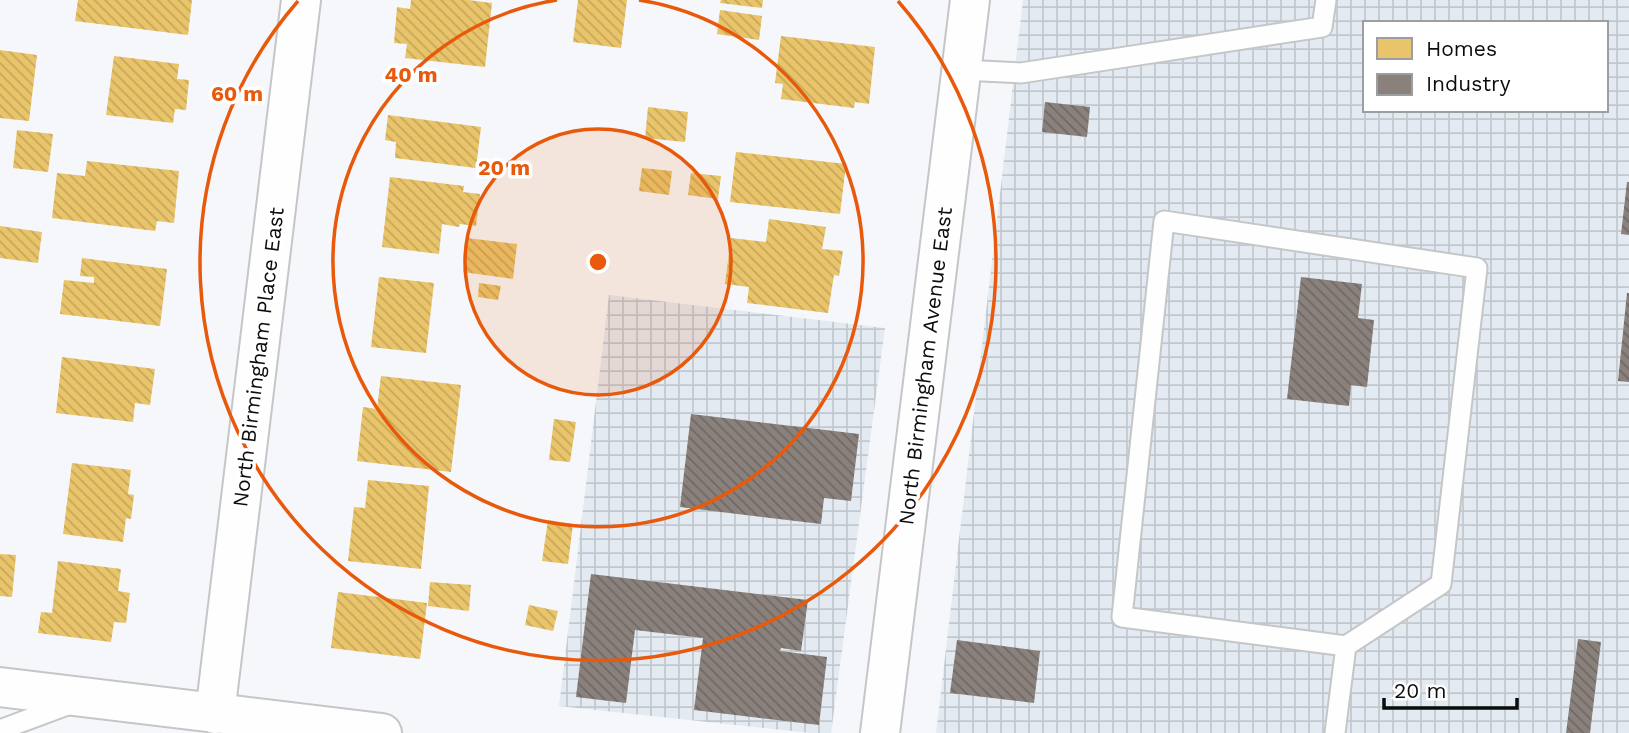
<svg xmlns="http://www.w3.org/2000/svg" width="1629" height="733" viewBox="0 0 1629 733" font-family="'Work Sans',sans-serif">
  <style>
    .industrial { fill: url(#industrial-grid); fill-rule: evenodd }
    .homes { fill: url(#homes-back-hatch) }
    .industry { fill: url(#industry-back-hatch) }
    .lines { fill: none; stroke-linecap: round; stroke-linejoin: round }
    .lane-casing { stroke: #c4c6c8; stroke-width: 23 }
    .street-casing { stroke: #c4c6c8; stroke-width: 42 }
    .lane { stroke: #fefefe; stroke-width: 19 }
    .street { stroke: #fefefe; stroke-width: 38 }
    .ring { fill: none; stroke: #e8590c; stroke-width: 3.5 }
    .labels { text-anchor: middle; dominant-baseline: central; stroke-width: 7; stroke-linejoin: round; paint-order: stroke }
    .street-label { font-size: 21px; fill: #0b0c0e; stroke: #fff }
    .centre { fill: #e8590c; stroke: #fff; stroke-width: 3.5 }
    .ring-label { font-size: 21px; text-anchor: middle; font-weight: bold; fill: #e8590c; stroke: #fff; stroke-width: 7; stroke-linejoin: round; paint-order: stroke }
  </style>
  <defs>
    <pattern id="industrial-grid" width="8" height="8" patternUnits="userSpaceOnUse" patternTransform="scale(1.75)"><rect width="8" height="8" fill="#e3eaf2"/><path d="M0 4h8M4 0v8" fill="none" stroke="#c1c8ce"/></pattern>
    <pattern id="homes-back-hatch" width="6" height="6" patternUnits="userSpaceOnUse" patternTransform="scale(1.75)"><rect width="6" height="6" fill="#e9c46a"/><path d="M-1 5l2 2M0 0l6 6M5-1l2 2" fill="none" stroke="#c6a75b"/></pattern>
    <pattern id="industry-back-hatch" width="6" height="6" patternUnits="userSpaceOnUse" patternTransform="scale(1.75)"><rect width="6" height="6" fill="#8a817c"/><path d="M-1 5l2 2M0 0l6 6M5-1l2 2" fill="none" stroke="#6f6864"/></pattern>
  </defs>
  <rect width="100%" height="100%" fill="#f5f7fa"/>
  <path class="industrial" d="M1023,0h606v733h-693zM1365,23h241v87h-241z
    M609,295l276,33 -54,405h-21l-251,-27z"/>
  <path class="homes" d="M78,0h114l-4,35 -113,-14z
    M411,0h57l24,3 -7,64 -80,-9 2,-14 -13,-1 3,-36 13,2z
    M578,0h49l-6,48 -48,-6z
    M721,0h42l-1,8 -42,-5z
    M720,10l42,6 -3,24 -42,-6z
    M781,36l94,11 -6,57 -14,-2 -1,6 -73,-9 2,-15 -8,-1z
    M0,50l37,5 -8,66 -29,-3z
    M114,56l65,8 -2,15 12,1 -3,30 -11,-1 -2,14 -67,-8z
    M648,107l40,5 -3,30 -40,-4z
    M388,115l93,12 -5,41 -81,-10 1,-16 -11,-2z
    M17,130l36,4 -5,38 -35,-4z
    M736,152l110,12 -6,50 -110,-12z
    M87,161l92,10 -5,52 -17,-2 -2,10 -103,-13 5,-45 28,3z
    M642,168l30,3 -3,24 -30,-4z
    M691,173l30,3 -3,23 -30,-4z
    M390,177l74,9 -1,6 17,2 -4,32 -16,-2 -1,3 -17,-3 -3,30 -57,-7z
    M769,219l57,8 -4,22 21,2 -4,25 -5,-1 -6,38 -81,-10 2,-16 -24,-3 6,-46 35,4z
    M0,226l42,6 -4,31 -38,-5z
    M467,238l50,6 -4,35 -50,-7z
    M82,258l85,11 -7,57 -100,-12 4,-34 30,3v-6l-14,-1z
    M379,277l55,6 -8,70 -55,-6z
    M479,283l22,3 -3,14 -20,-3z
    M62,357l93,12 -5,36 -15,-2 -2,19 -77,-9z
    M381,376l80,9 -10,87 -94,-11 6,-54 14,2z
    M554,419l22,3 -6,40 -21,-2z
    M72,463l59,7 -3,24 6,1 -3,24 -5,-1 -3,24 -60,-8z
    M368,480l61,6 -8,83 -73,-8 6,-54 11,1z
    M548,520l25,4 -5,40 -26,-3z
    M0,554l16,1 -4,42 -12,-1z
    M58,561l63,8 -3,22 12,2 -4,30 -12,-1 -3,20 -73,-9 3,-21 11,1z
    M430,582l41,3 -2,26 -41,-5z
    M338,592l89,11 -7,56 -89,-11z
    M529,605l29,6 -5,20 -28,-6z"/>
  <path class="industry" d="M1045,102l45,5 -3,30 -45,-5z
    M1627,182h2v53l-8,-1z
    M1301,277l61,7 -4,34 16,2 -7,67 -16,-2 -2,21 -62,-7z
    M1627,293h2v89l-11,-1z
    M691,414l168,20 -8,67 -27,-3 -3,26 -141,-17z
    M591,574l217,26 -7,51 -20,-3 -1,3 47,6 -8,68 -125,-15 9,-72 -68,-8 -9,73 -50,-6z
    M1578,639l23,3 -11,91h-24z
    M957,640l83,11 -6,52 -84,-10z"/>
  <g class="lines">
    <defs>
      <path id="lane" d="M962,70l59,3 301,-46 4,-27
        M1164,221l313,47 -36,316 -95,62 -224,-29z
        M0,730l70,-26
        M1335,733l11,-87"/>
      <path id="street" d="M0,687l382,46
        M215,714l86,-714
        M880,733l90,-733"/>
    </defs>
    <use href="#lane" class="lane-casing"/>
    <use href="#street" class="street-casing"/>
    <use href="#lane" class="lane"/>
    <use href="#street" class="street"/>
  </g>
  <circle cx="598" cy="262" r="133" fill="#e8590c" fill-opacity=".12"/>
  <g class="ring">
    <circle cx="598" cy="262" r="133"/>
    <path d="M639 0A265 265 0 1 1 557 0"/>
    <path d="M898 1A398 398 0 1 1 298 1"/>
  </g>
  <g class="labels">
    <g class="street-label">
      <text transform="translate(258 357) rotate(-83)">North Birmingham Place East</text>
      <text transform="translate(925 366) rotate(-83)">North Birmingham Avenue East</text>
    </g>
  </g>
  <circle cx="598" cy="262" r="10" class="centre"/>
  <g class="ring-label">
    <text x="411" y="82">40 m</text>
    <text x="237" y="101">60 m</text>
    <text x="504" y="175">20 m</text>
  </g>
  <rect x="1363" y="21" width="245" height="91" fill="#ffffff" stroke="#9d9e9f" stroke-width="2"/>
  <rect x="1377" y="38" width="35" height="21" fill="#e9c46a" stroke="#9d9e9f" stroke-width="2"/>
  <text x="1426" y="56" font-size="21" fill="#0b0c0e">Homes</text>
  <rect x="1377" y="74" width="35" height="21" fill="#8a817c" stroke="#9d9e9f" stroke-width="2"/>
  <text x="1426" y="91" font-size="21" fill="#0b0c0e">Industry</text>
  <path d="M1384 698v10h133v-10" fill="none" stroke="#0b0c0e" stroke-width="3.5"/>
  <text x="1394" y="698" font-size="21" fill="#0b0c0e" stroke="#ffffff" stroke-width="5" paint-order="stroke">20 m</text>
</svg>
